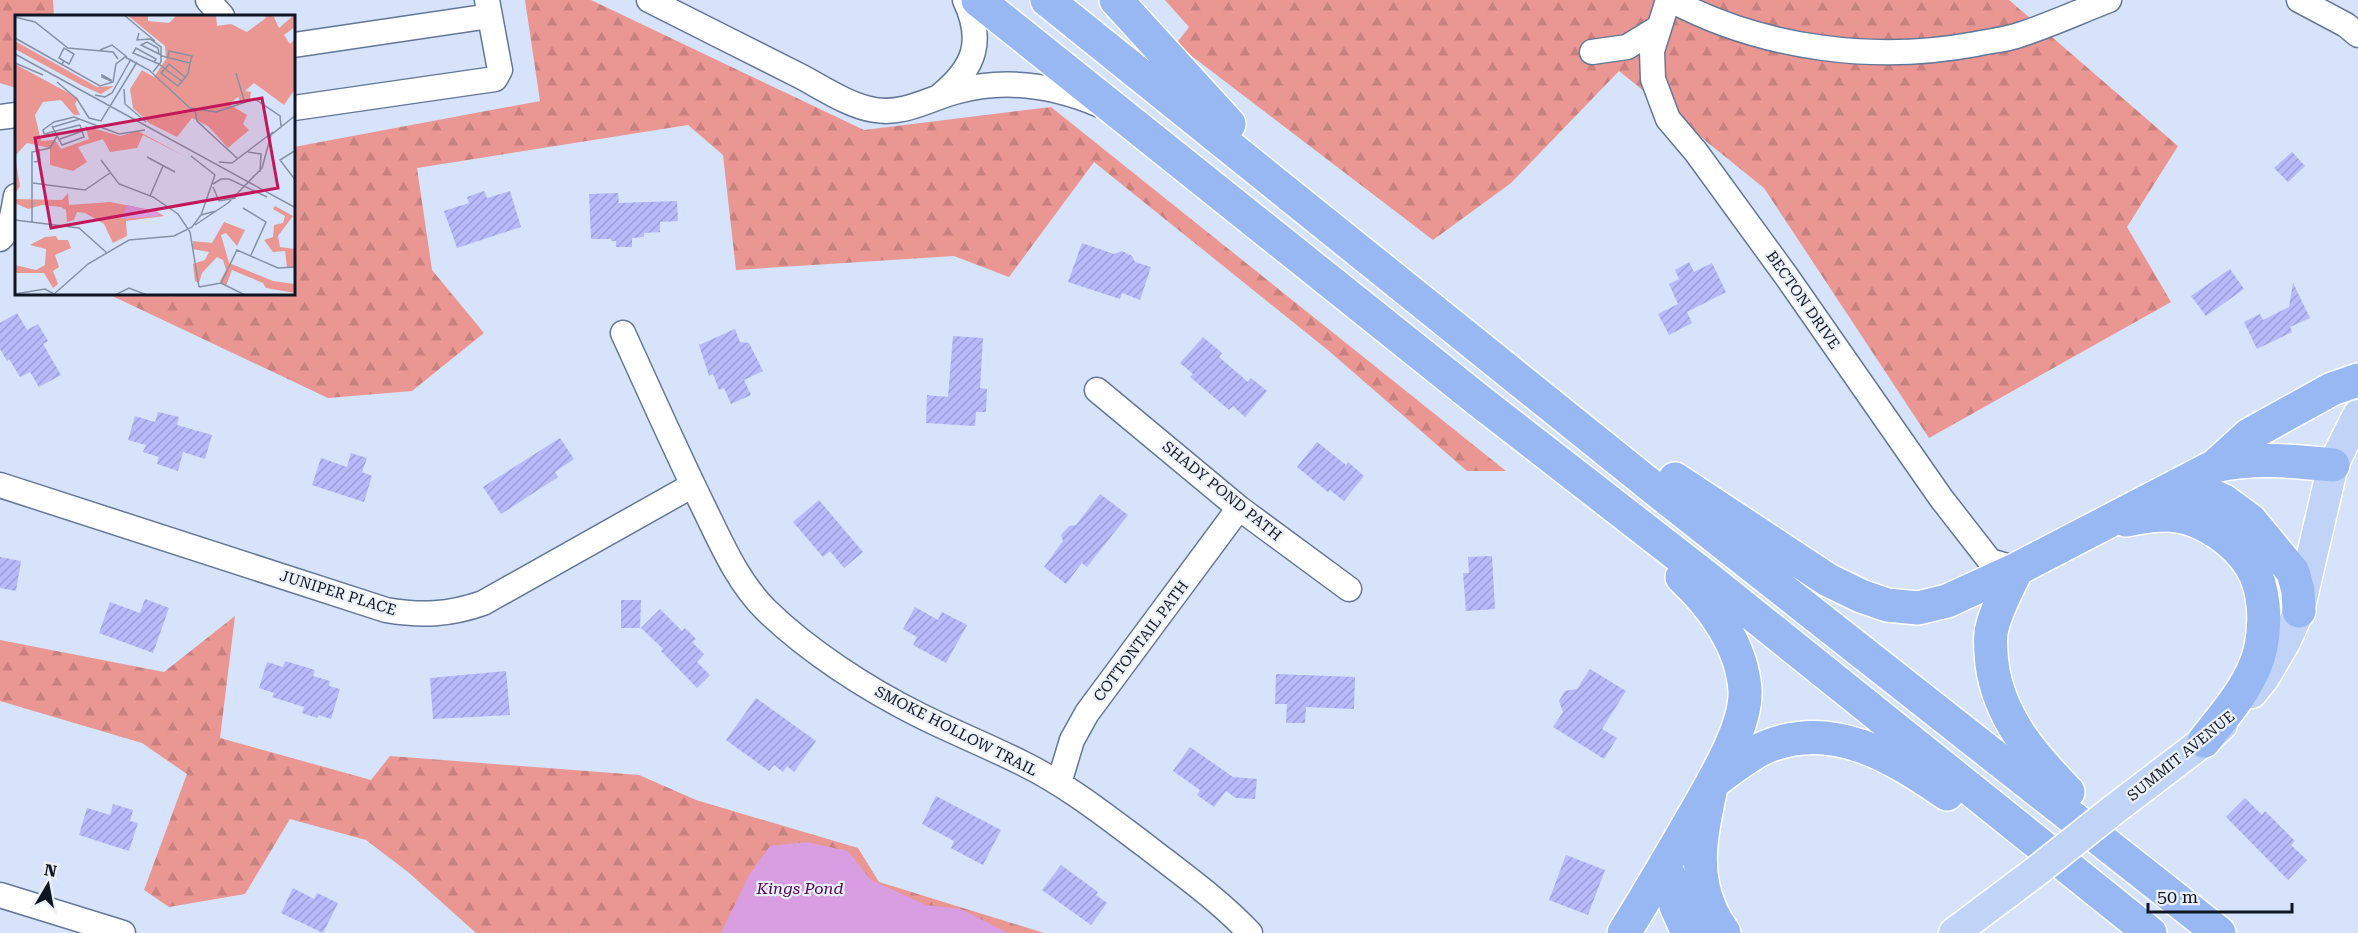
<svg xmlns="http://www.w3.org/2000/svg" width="2358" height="933" viewBox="0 0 2358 933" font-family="'Roboto Serif',serif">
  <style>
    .forest { fill: url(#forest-firs) }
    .water { fill: #d99de1 }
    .building { fill: url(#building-hatch) }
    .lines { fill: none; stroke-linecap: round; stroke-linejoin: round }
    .minor-casing { stroke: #647799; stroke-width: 27 }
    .major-casing { stroke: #fff; stroke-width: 33 }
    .highway-casing { stroke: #fff; stroke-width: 36 }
    .minor { stroke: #fff; stroke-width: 24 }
    .major { stroke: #c1d4f8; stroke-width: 30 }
    .highway { stroke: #98b8f4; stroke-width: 33 }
    .major-bridge-casing { stroke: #fff; stroke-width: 33; stroke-linecap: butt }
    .major-bridge { stroke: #c1d4f8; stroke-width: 30 }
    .labels { text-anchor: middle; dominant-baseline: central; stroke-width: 4.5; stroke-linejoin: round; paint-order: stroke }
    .street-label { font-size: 15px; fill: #0f1623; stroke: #ebf0f7 }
    .water-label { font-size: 16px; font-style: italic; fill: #51035b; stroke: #ebf0f7 }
    .inset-road { fill: none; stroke: #8691a4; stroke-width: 1.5 }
    .view { fill: #c2185b; fill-opacity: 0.15; stroke: #c2185b; stroke-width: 3 }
    .inset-edge { fill: none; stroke: #0f1623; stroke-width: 3 }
  </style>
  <defs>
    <pattern id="forest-firs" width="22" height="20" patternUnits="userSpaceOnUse" patternTransform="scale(1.5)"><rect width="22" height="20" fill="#ea9793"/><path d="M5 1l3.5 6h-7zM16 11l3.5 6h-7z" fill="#c8817e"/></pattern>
    <pattern id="building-hatch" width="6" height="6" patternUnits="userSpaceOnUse" patternTransform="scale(1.5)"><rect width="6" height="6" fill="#b7b9fb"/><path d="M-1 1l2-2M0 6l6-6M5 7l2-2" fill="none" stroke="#9c9ed7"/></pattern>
  </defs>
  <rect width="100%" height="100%" fill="#d6e3fa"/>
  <path class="forest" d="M0,0h53l1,16h-38v72l-16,-5z
    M525,0h66l273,130 187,-23 455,364h-39l-138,-120 -235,-189 -85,115 -55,-21 -218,14 -13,-115 -35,-30 -271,43 15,102 52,63 -72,58 -84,7 -220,-104h186v-147l246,-46z
    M1165,0h844l169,146 -51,81 44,75 -242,136 -165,-250 -145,-117 -108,112 -78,57 -257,-196 13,-17z
    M235,616l-15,122 151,42 19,-24 249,19 57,25 162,48 21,34 165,51h-568l-68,-61 -42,-32 -76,-21 -45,75 -76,13 -25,-17 43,-116 -45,-31 -142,-42v-61l164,32z"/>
  <path class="water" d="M806,842l42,9 23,29 55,25 35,4 47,24h-287l28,-58 21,-29z"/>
  <path class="building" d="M2292,152l13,14 -17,16 -14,-14z
    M484,191l3,7 23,-7 11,36 -64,21 -13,-37 25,-8 -2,-6z
    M618,193l1,10 58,-2 1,20 -18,1v10l-16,1v4l-12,1v9h-16v-6h-5v-2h-20l-2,-45z
    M1082,243l32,11 8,-3 10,5 3,6 16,5 -11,33 -18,-7 -2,6 -52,-17z
    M1689,262l5,10 18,-9 14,29 -39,20 5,11 -23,12 -11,-21 20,-10 -9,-20 10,-5 -4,-9z
    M2230,269l14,20 -38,27 -15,-20z
    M2293,283l17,35 -20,9 2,5 -35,17 -13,-27 16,-8 3,6 26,-13z
    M17,313l10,17 11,-6 10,17 -5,3 18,31 -22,12 -9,-15 -10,5 -11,-18 -2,2 -7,-12v-26z
    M735,329l5,13 9,1 14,28 -19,9 7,15 -20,9 -7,-16 -5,2 -6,-16 -4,2 -10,-31z
    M953,336l30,2 -3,50 7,1 -1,23h-10l-1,14 -49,-3 1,-28 21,2z
    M1203,337l19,16 -3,4 29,25 3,-4 16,13 -22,26 -12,-11 -4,4 -39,-33 3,-3 -13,-11z
    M158,412l21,5 -2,8 35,10 -7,24 -22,-7 -5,19 -21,-7 2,-7 -16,-5 3,-7 -18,-5 7,-24 20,6z
    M560,438l14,21 -19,13 3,5 -57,37 -18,-27z
    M1317,442l29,23 2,-3 16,14 -20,25 -14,-11 -2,2 -31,-25z
    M351,453l16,5 -5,14 10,4 -8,26 -52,-17 9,-27 26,9z
    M1100,494l28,21 -41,52 -5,-4 -16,21 -22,-17 19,-26 -2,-6 8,-9 7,-1z
    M819,500l44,52 -19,16 -14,-17 -7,6 -30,-35z
    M1492,556l3,53 -29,2 -3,-38h6l-1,-16z
    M0,557l21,4 -5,30 -16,-3z
    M145,599l24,9 -16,45 -54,-20 11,-31 30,11z
    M621,600h20l-1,28h-19z
    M915,607l23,13 4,-8 25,13 -21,38 -33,-18 4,-8 -14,-8z
    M660,609l22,22 3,-3 11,11 -4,3 12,12 -7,8 13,13 -13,13 -36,-37 2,-2 -22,-21z
    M285,661l30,9 -2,6 17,5 -1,5 11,3 -9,30 -12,-4 -2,3 -15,-5 2,-6 -32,-10 2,-4 -15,-5 8,-26 16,5z
    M1590,669l36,22 -24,38 15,9 -13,21 -51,-32 10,-15 -4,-11 6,-10 12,-2z
    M506,671l4,44 -77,4 -3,-41z
    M1276,674l79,3 -1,32 -48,-2 -1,16h-19l1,-19h-12z
    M756,698l60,43 -22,31 -7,-6 -4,6 -9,-7 -5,6 -43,-31z
    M1190,747l43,30 24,2 -2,20 -19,-1 -10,-7 -12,16 -17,-12 3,-5 -27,-19z
    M936,796l65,34 -18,35 -32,-17 3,-7 -32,-17z
    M2245,798l17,17 3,-4 30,30 -4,4 16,15 -19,20 -62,-63z
    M113,804l20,6 -3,11 8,2 -9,28 -50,-16 8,-27 23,7z
    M1566,855l39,15 -17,45 -39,-15z
    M1061,865l37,27 -2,3 11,8 -16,22 -49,-35z
    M293,888l21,11 3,-6 21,10 -15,30 -42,-20z"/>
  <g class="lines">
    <defs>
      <path id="minor" d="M208,0l14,16
        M649,0c50,25 101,51 151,76 23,12 49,30 75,34 30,5 55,-12 83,-19 48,-13 97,-5 142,14
        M1668,0l-16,51 1,28 15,40 28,33 91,125 154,221 49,63 27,8
        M1671,0c92,49 204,63 305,44 13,-3 27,-4 40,-8 32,-10 62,-24 93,-36
        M2299,0l47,25 12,10
        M294,45l196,-29
        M1592,52l35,-5 31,-19
        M941,95c34,-28 43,-54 24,-95
        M294,108l201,-29 5,-9 -13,-70
        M0,117l16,-2
        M0,239c12,-11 13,-28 16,-43
        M623,333c27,59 53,118 82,177 17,35 33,72 61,100 42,41 101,79 153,105 34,17 69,31 103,48 45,22 84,53 124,83 36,28 73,54 104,87
        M1097,390l142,118 110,81
        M0,485l386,125c35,6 63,5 97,-7l210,-118
        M1059,783l13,-43 15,-27 152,-205
        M0,895l123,38"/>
      <path id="major" d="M2252,693l12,-15 21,-36 14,-31 34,-146 25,-50
        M2112,811l92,-70 18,-16
        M1954,933l80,-60"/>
      <path id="highway" d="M978,0l499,399 229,178 444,356
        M1047,0l618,497 554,436
        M1116,0l113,124
        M2215,466c39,-9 78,-5 118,-1
        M1675,479l153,101 33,16 26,9 31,3 29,-7 70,-32 198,-103 34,-31 83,-46 26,-9
        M2171,489h25l28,12 26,19 43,52 5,19 1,20
        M2126,520c16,-3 35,-7 51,-4 28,4 59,26 74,50 14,22 15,56 10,81 -7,35 -35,66 -57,94
        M2017,569c-9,19 -20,38 -25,59 -3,11 -1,25 0,36 7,53 40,91 76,128
        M1666,865l10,41 12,27
        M1624,933c24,-39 47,-78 70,-118 18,-32 53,-88 51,-125 -3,-44 -32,-84 -63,-113
        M1724,933c-5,-8 -11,-16 -14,-25 -18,-40 -7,-84 2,-125 17,-12 35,-28 54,-36 67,-28 127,10 181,47"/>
    </defs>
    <use href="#minor" class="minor-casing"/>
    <use href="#major" class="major-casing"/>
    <use href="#highway" class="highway-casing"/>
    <use href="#minor" class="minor"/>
    <use href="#major" class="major"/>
    <use href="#highway" class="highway"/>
    <defs>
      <path id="major-bridge" d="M2034,873l78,-62"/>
    </defs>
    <use href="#major-bridge" class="major-bridge-casing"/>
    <use href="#major-bridge" class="major-bridge"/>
  </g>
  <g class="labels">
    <g class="street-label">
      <text transform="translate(1803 300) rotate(55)">BECTON DRIVE</text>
      <text transform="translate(1222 491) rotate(39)">SHADY POND PATH</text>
      <text transform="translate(338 593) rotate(17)">JUNIPER PLACE</text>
      <text transform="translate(1141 641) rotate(-53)">COTTONTAIL PATH</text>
      <text transform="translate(956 731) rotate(27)">SMOKE HOLLOW TRAIL</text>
      <text transform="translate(2181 756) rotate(-39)">SUMMIT AVENUE</text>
    </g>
    <g class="water-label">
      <text x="800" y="888">Kings Pond</text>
    </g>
  </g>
  <g transform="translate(15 15)">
    <rect width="280" height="280" fill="#d6e3fa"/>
    <path d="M112,0h21v6l21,2 8,-8h39l1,11 14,-2 16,8 19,-14 -2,-3h9l6,13 15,-13 1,12 -11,8 6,9 5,-5v50l-11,16 -30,-22 -9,8 6,1 -1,7 -10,2 -2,-4 -9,7 18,11 -4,9 6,6 -21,18 -20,-22 -16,-8 -15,19 -28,-14 -16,-15 -3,-19 12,-19 12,7 12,-18 -1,-13zM0,26l82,46 17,-1 -13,8 -18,-8 -68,-37zM0,49l63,34 -3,6 5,11h-6l-13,-15 -18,2 -8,13 6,26 14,-1 6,9 28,-10 -4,-13 35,10 18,-5 50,27 -45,-23 -6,13 -27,4 -7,-13 -25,8 9,15 -14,9 -23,-6v-17l-23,-5 -12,13 5,30 -5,8zM53,178l1,12 41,-3 46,9 8,5 -38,5 1,15 -14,7 -9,-19 -19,-11 -8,-1 -3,8 -7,2 -1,-12 -5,-3 -19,-2 -14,4 -13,-6v-4l47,1zM260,191l18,10 -15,20 2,11 15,2v25l-1,-7h-7l-2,-16 -12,1 -9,-12 9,-3 1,-12 9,-2 2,-7 -12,-7zM209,207l21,8 -8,16 -11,-13 -5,2 8,28 44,18 22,3v9l-29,-5 -3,-5 -31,-13 -6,16 -6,-5 6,-11 -3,-10 -6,-3 -15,16 -3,10 -4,-2 -2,-17 12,-4 4,-8 -17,-3 1,-8 19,2zM41,221l2,4h10l3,8 -16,7 4,12 -6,4 5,13 -5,4 -9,-15h-29v-8l21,5 9,-5 1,-16 -16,-4 15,-8z" fill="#ea9793"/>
    <path d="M112,190l31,7 1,4 -38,3z" fill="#d99de1"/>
    <path class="inset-road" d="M109,0l31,26M0,2l20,5 33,26 45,4 5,7M124,18l-2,7 13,-1 11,8v15l-8,10M0,23l85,48 13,-4 3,-18 9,-7 24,13 41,38 26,4 39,-13 25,17 1,10M85,35l12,-5 15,12M0,39l281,154M153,42l1,-6 23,5 -2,7M139,47l2,-3 -20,-11 -3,5 26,11 6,5 -4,4 17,13 10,-12 2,-11 -28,-7 -3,-2 -18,-9 6,-3 11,6 1,6M0,48l28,12M46,50l3,-4 5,3 5,-10 -10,-6 -5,10 5,3M150,54l4,-5 17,14M150,54l18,13M221,58l8,27M87,60l9,5v1l-9,-4zM42,67l20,17 12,19 12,3 36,-59M109,74l1,15 21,18M80,80l10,2 7,-4 19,-34M180,95l2,11 41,38M37,111l10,19 22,-8 -4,-12M38,112l27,-8M29,119l-1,-4 11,-8 20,-5 45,17 26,-4M29,119l36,-9M45,124l23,-8M281,135l-16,10 16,21M233,137l13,2 -1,18M176,141l24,19 -14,40M132,142l28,15M86,145l18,24 34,13 25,17 12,18 9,55M19,147l6,-1 -1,-12M204,147l13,1 41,-31M18,168l52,7 25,-17M198,169l8,-5h8l38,18M198,172l6,14 17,-3M135,181l13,-30M213,188l34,-35 9,-33 25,-20M228,193l23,14 -15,33M0,205l64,8 28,25M17,207v-70l18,-4 7,-12M180,210l33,-22M206,268l16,-33 41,18 18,-1M184,272l22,-4 24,12M0,279l30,-5 9,5M38,280l35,-31 41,-24 45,-4 18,-9 9,-12 15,-4M100,280l14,-7 18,7"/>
    <path class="view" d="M247,83l16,90 -227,40 -16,-90z"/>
    <rect width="280" height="280" class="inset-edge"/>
  </g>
  <g transform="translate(48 885) rotate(10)" stroke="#ebf0f7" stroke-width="4.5" paint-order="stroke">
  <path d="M0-4.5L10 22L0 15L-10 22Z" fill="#0f1623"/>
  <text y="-9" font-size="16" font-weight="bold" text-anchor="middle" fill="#0f1623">N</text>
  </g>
  <path d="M2148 903v9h144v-9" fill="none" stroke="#0f1623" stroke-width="3"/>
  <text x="2157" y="903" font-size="18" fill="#0f1623" stroke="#ebf0f7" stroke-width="4.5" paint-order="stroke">50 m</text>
</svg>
